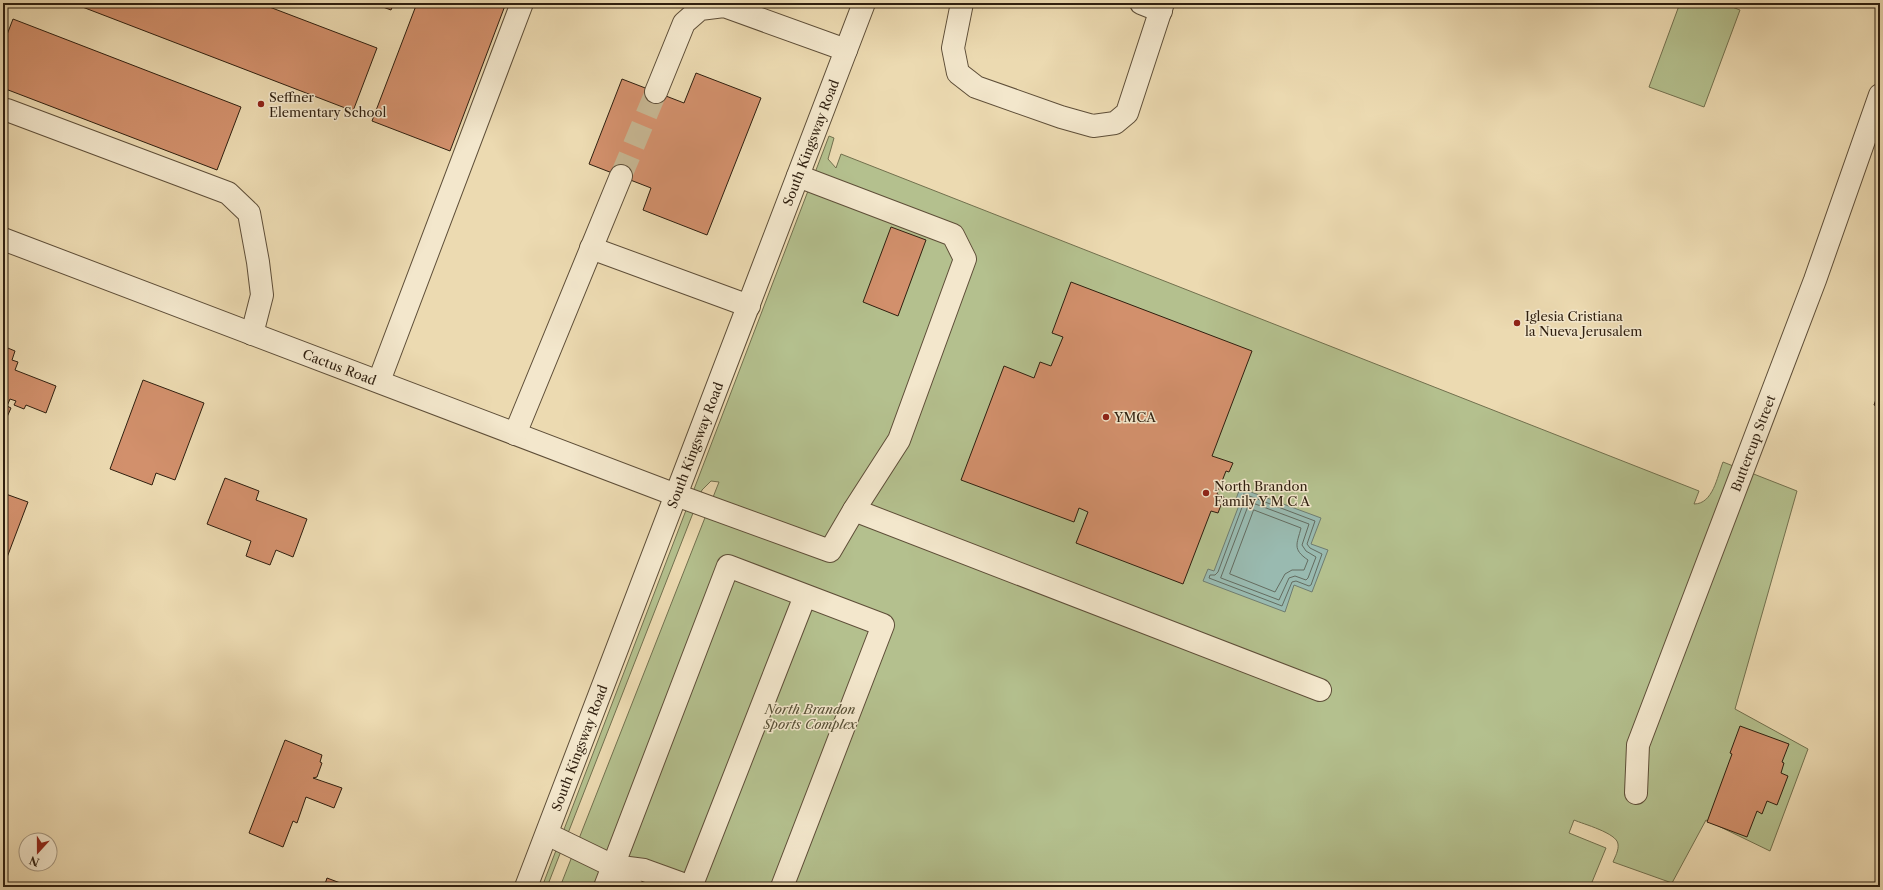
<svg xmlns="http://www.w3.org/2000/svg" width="1883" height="890" viewBox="0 0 1883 890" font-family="'Libre Caslon Text',serif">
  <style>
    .green { fill: #b4c08e; stroke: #72704e }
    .water { fill: #99bab0; stroke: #6f7c70 }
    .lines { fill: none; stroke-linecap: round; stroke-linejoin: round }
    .shore { stroke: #646c60; stroke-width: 1 }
    .building { fill: #d2906c; stroke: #2f1f0f }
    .minor-tunnel { stroke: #c6b591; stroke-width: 22; stroke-dasharray: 22 11; stroke-linecap: butt }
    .minor-casing { stroke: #5e4e38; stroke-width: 24 }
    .minor { stroke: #f3e7cc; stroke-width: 22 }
    .poi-dot { fill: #8f2418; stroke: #f3e7cc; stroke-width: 1.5 }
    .labels { text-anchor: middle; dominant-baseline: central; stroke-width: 3; stroke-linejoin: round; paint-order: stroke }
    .poi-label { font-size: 13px; fill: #2f1f0f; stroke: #f3e7cc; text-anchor: start }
    .street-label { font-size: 13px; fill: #2f1f0f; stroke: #f3e7cc }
    .park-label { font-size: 13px; font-style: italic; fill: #574f35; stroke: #f3e7cc }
  </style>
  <rect width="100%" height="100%" fill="#ecdab1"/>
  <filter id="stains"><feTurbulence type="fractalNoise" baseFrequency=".005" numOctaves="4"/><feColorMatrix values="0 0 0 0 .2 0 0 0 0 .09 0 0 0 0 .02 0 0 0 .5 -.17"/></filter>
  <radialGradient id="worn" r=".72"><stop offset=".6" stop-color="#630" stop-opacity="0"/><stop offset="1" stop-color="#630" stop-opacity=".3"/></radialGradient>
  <path class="green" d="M1680,3h42l18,7 -36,97 -55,-20z
    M829,136l5,2 -6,21 8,9 5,-14 858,337 -5,13c19,0 23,-27 29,-42l74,29 -62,218 73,40 -38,102 -64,-31 -34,63 -59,-21c2,-5 6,-12 5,-18 -1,-11 -35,-20 -44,-24l-5,13 37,15 -16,39h-1030l159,-405 -8,-1 -9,9 -155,397h-5z"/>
  <path class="water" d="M1240,488l81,30 -10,26 17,6 -16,42 -18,-7 -9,27 -82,-31 5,-12 6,2 27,-71 -5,-1z"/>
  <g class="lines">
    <path class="shore" d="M1244,494l71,27 -8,23 3,4 12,6 -11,31 -2,1 -13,-5 -4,1 -10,24 -73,-28 1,-3h5l3,-3 26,-70z
      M1250,502l59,22 -7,21 4,6 10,6 -8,21 -2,2 -11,-4 -6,2 -10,22 -58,-22z
      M1254,510l47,18c-4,16 -9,21 7,32l-4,10h-12l-7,4 -10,18 -45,-18z"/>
  </g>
  <path class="building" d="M72,3h187l118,45 -24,63z
    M372,3h22l-3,7z
    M417,3h89l-56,148 -78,-30z
    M13,19l228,88 -24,63 -214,-82v-43z
    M696,73l65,25 -54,137 -64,-25 8,-22 -62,-24 33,-85 62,24z
    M891,227l35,13 -28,76 -35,-14z
    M1071,282l181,69 -40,105 21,7 -4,9 -3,-1 -9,23 7,3 -6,16 -7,-2 -28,73 -107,-41 12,-31 -9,-4 -5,14 -113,-42 43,-114 30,12 6,-16 11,4 12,-29 -11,-4z
    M3,346l12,5 -3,9 6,2 -3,8 41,16 -10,27 -20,-8 -2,4 -10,-4 2,-4 -6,-2 -3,7 4,2 -4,9 -4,-1z
    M143,380l61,23 -29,77 -19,-7 -4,12 -42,-16z
    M1880,388v19l-6,-2z
    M225,478l34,13 -3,9 51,19 -14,38 -17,-7 -6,15 -24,-9 5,-15 -44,-17z
    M3,493l25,9 -25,66z
    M1740,726l49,18 -7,18 2,1 -3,10 7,3 -11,29 -10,-4 -5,13 -5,-3 -10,26 -40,-15 25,-68 -2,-1z
    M285,740l37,15 -2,7 2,1 -5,14 -4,1 29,10 -8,20 -28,-11 -9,26 -4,-2 -10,26 -34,-14z
    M327,878l24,9h-27z"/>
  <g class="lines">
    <path class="minor-tunnel" d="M621,176l35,-84"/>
    <defs>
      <g id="minor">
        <path d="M962,3l-9,45 5,25 18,14 85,30 32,9 22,-3 12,-10 36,-110"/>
        <path d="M1141,3l20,8"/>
        <path d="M656,92l28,-69 16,-14 24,-3 122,44"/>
        <path d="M3,110h4l221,83 21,20 9,49 4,33 -10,39"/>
        <path d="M798,176l155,59 12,24 -66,181 -45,70"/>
        <path id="s1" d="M3,239l673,256 154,56 24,-41 466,180"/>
        <path d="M591,248l158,58"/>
        <path d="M379,381l143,-378"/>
        <path d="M515,434l106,-258"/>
        <path id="s2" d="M1636,793l2,-48 177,-465 65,-185"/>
        <path d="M547,834l66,32 19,21"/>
        <path d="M613,866l31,4 47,17"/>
        <path id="s3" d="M526,887l338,-884"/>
        <path d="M605,887l123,-321 155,59 -101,262"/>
        <path d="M691,887l114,-291"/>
      </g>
    </defs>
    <use href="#minor" class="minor-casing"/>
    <use href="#minor" class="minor"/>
  </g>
  <g class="poi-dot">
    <circle cx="261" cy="104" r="4"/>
    <circle cx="1517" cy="323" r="4"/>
    <circle cx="1106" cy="417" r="4"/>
    <circle cx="1206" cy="493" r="4"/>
  </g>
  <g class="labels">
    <g class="poi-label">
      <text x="269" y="97">Seffner<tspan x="269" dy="15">Elementary School</tspan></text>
      <text x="1525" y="316">Iglesia Cristiana<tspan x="1525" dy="15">la Nueva Jerusalem</tspan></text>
      <text x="1114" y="417">YMCA</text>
      <text x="1214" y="486">North Brandon<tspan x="1214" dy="15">Family Y M C A</tspan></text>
    </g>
    <g class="street-label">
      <text stroke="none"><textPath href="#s3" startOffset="797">South Kingsway Road</textPath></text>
      <text stroke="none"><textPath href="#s1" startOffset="360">Cactus Road</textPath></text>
      <text stroke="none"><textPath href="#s2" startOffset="371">Buttercup Street</textPath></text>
      <text stroke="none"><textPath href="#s3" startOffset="473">South Kingsway Road</textPath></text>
      <text stroke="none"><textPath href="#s3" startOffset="149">South Kingsway Road</textPath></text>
    </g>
    <g class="park-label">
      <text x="810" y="709">North Brandon<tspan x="810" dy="15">Sports Complex</tspan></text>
    </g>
  </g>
  <rect width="1883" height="890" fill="none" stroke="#ecdab1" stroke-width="16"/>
  <rect x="4" y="4" width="1875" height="882" fill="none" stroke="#2f1f0f" stroke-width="2"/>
  <rect x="8" y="8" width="1867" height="874" fill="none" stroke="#2f1f0f"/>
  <g transform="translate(38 852) rotate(201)"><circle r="19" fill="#f3e7cc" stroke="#a59780"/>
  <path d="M0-3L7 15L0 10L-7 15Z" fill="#8f2418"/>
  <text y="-6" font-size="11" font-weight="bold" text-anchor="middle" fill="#2f1f0f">N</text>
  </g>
  <rect width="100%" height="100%" filter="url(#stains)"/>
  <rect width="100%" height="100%" fill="url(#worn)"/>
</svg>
